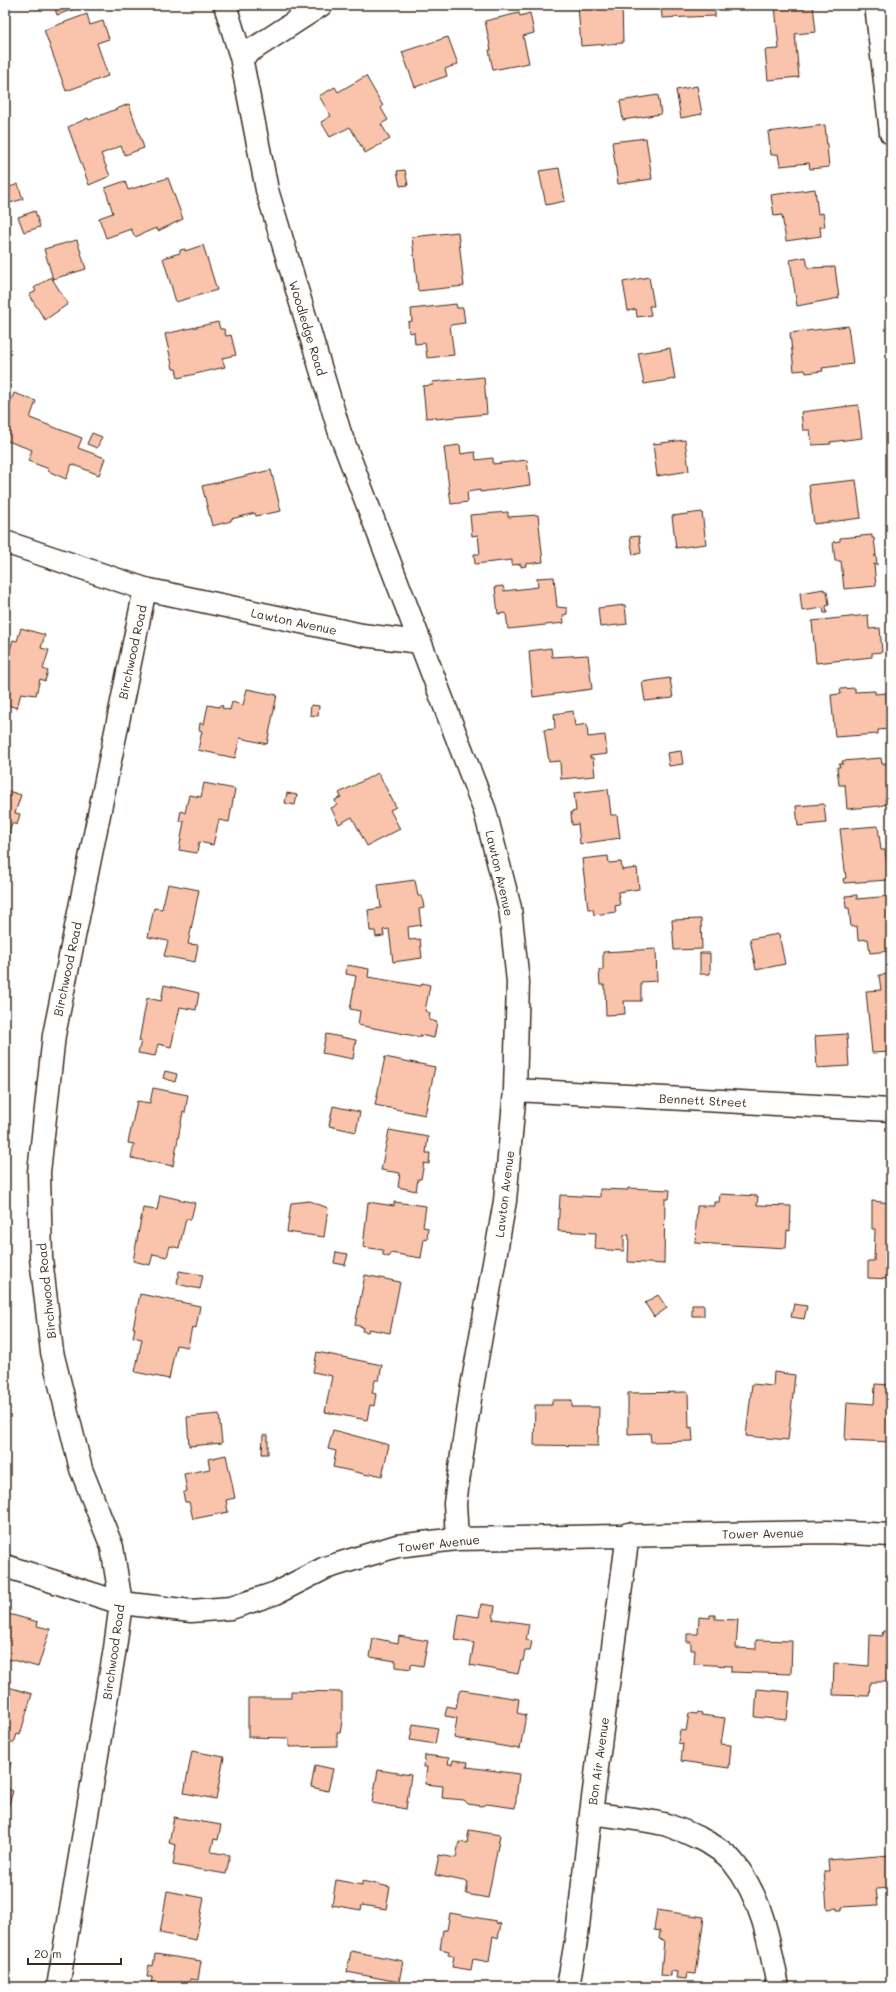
<svg xmlns="http://www.w3.org/2000/svg" width="896" height="1992" viewBox="0 0 896 1992" font-family="Mali,sans-serif">
  <style>
    .building { fill: #f9c4ab; stroke: #3b2a1e }
    .lines { fill: none; stroke-linecap: round; stroke-linejoin: round }
    .minor-casing { stroke: #3b2a1e; stroke-width: 25 }
    .minor { stroke: #fff; stroke-width: 22 }
    .labels { text-anchor: middle; dominant-baseline: central; stroke-width: 3; stroke-linejoin: round; paint-order: stroke }
    .street-label { font-size: 12px; fill: #3b2a1e; stroke: #fff }
  </style>
  <rect width="100%" height="100%" fill="#fff"/>
  <filter id="ink" filterUnits="userSpaceOnUse"><feTurbulence type="fractalNoise" baseFrequency=".025" numOctaves="2"/><feDisplacementMap in="SourceGraphic" scale="8" xChannelSelector="R" yChannelSelector="G"/><feConvolveMatrix kernelMatrix="1 2 1 2 8 2 1 2 1" color-interpolation-filters="sRGB"/></filter>
  <g filter="url(#ink)">
    <path class="building" d="M54,5h18l2,4 -17,6z
      M578,5h44l1,38 -42,3z
      M661,5h54v11l-53,2z
      M775,5h38l3,27 -21,2 4,43 -31,3 -3,-30 14,-1z
      M519,13l1,3 10,-3 4,20 -11,3 6,27 -36,7 -4,-20h2l-6,-29z
      M87,14l3,11 13,-4 6,18 -12,4 11,33 -42,15 -22,-61z
      M448,37l10,27 -13,5 2,7 -32,11 -13,-35z
      M366,76l17,30 -2,2 7,12 -7,4 9,15 -25,14 -15,-26 -20,10 -9,-15 10,-6 -12,-20 16,-9 3,5z
      M697,86l5,28 -21,4 -5,-28z
      M658,95l3,19 -38,6 -3,-19z
      M129,104l15,44 -19,7 -4,-9 -20,8 9,22 -21,9 -21,-58 20,-9 1,2z
      M825,125l4,42 -19,2 -1,-6 -29,3 -2,-12 -7,1 -3,-23z
      M646,138l6,41 -34,5 -6,-42z
      M559,168l6,33 -19,4 -7,-34z
      M405,170l3,15 -8,1 -3,-15z
      M168,178l15,41 -25,12 -2,-3 -21,9 -4,-8 -25,9 -7,-20 14,-5 -8,-25 20,-7 3,9z
      M18,184l5,15 -13,4 -5,-14z
      M815,189l3,25 5,-1 2,14h-5l1,9 -35,5 -4,-26 -8,1 -3,-21z
      M35,211l5,16 -16,5 -6,-15z
      M458,232l6,54 -46,5 -6,-54z
      M77,240l9,29 -33,10 -9,-30z
      M203,245l14,45 -41,12 -13,-44 17,-5v-3l5,-1v2z
      M806,257l2,11 27,-1 4,31 -42,8 -7,-46z
      M51,277l17,27 -23,16 -16,-25 7,-4 -2,-3z
      M649,277l5,29h-5l2,9 -14,2 -1,-8 -8,2 -5,-29z
      M456,304l1,4h6l2,15 -15,2 4,30 -27,3 -2,-15 -10,1 -1,-12 -5,1 -1,-11 4,-1 -1,-12z
      M218,322l2,7h4l2,7 5,-1 5,20 -14,3 3,9 -47,11 -2,-9h-3l-8,-35z
      M848,326l5,38 -31,4 1,3 -17,2 -1,-3 -11,1 -4,-38z
      M670,348l5,31 -31,5 -6,-31z
      M484,377l3,37 -51,5v-2l-10,1 -3,-32 10,-1 -1,-3z
      M14,393l22,8 -6,17 52,20 -4,10 27,10 -6,17 -27,-11 -6,15 -18,-8 1,-2 -21,-8 4,-11 -27,-10v-32l3,1z
      M858,405l4,33 -32,4 1,2 -19,1 -2,-15h-7l-2,-18z
      M92,433l10,4 -5,11 -10,-4z
      M685,440l4,31 -32,5 -4,-32z
      M460,445l1,9 14,-2 1,8 17,-2v6l34,-4 3,25 -50,7v-2l-13,2 1,10 -17,2 -7,-57z
      M271,470l10,41 -25,5 -1,-3 -24,6v2l-19,5 -10,-40z
      M856,480l5,38 -47,6 -5,-39z
      M508,512v5l30,-2 5,47 -18,2 1,2 -5,1v-3l-9,1v-5l-37,4 -1,-10h6l-2,-19 -6,1 -2,-21z
      M702,512l4,32 -30,4 -4,-32z
      M872,535v3h2l2,17 -2,1 2,-1 1,10 -3,-1 2,22 -32,3 -3,-28h-6l-2,-19 7,-1v-3z
      M639,536l2,17 -8,2 -3,-18z
      M554,577l3,30 10,1v6l-4,1 1,8 -56,6 -2,-16 -8,1 -3,-27 8,-1 1,5 34,-4 -1,-9z
      M824,589v2h3l2,14 -3,1 1,7h-3l-1,-5 -21,3 -2,-18z
      M625,605l2,19 -27,3 -2,-19z
      M868,615l1,14 11,-1 2,24 -10,1v4l-56,6 -4,-42z
      M21,628l24,7 -4,13 8,2 -6,19 5,2 -3,10 -5,-2 -4,16 -15,-2 -4,15 -12,-4v-37l8,-27 4,1z
      M551,648l1,9 36,-2 4,34 -59,8 -4,-46z
      M670,678l3,20 -28,3 -3,-19z
      M855,688v4l20,-1v3l11,-1 3,36 -11,1v4l-43,3 -4,-42 10,-1 -1,-5z
      M247,689l30,6 -10,49 -27,-6 -5,20 -37,-8 4,-19 -3,-1 1,-7 4,1 4,-19 11,2 1,-2 3,1 -1,2 8,2 2,-8 11,3z
      M311,705l8,1 -1,10 -8,-1z
      M573,711l2,15 12,-2 1,13 17,-2 2,19 -17,2v2h3l2,18 -34,3 -1,-18 -11,1 -5,-32 11,-1 -1,-15z
      M681,751l2,13 -14,2 -2,-13z
      M881,758l1,6 9,-1v36h-6l1,5 -6,2 -33,3 -2,-24h-6l-2,-18h3l-1,-3h4l-1,-3z
      M378,773l18,34 -6,3 10,19 -33,17 -15,-29 -13,7 -8,-16 6,-3 -2,-5 6,-3 -2,-4z
      M204,783l31,6 -6,33 -10,-2 -6,25 -14,-3 -2,11 -18,-3 5,-29h-5l2,-10 4,2 4,-18 12,2z
      M608,789l3,26h6l3,23 -40,6 -2,-20 -6,1 -1,-13 5,-1 -2,-18z
      M5,790l16,5 -6,18 5,1 -3,11 -5,-2 -5,17 -2,-1z
      M287,793l10,2 -2,10 -10,-2z
      M824,804l2,19 -28,3 -2,-20z
      M878,826l3,24h4l4,30 -45,3 -1,-4 3,-1 -6,-49z
      M608,856l1,7 12,-1 1,8 15,-2 2,21 -21,3 2,13 -5,1 1,6 -22,3 -1,-6h-5l-6,-50z
      M415,880l3,16h4l2,12 -5,1 2,16 -13,2 1,13 11,-1 2,19 -29,4 -4,-33 -6,1 1,6 -8,1 -1,-6h-5l-2,-21 13,-2 -3,-23z
      M168,884l31,6 -11,54 10,1 -3,17 -31,-6 4,-15 -20,-4 6,-29 8,1z
      M857,895v4l34,-3v41h-2l1,14 -20,2 -2,-14 -10,1 -1,-14 -6,1 -2,-19h-3l-1,-12z
      M701,919l1,30 -28,1 -2,-30z
      M779,934l6,30 -29,6 -6,-31z
      M656,949l1,32 -16,1v19h-17l1,13 -19,1 -1,-26h-1v-4h-4l-1,-15h4v-18z
      M700,953h10v21h-10z
      M347,965l22,4 -1,8 53,9 1,-3 8,2 -5,26 5,2 -1,7 8,2 -3,16 -14,-3v2l-62,-12 2,-14 -10,-2 6,-33 -10,-2z
      M891,974v78l-19,1 -6,-62 15,-1 -2,-15z
      M164,985l35,8 -3,17 -16,-3 -9,40 -13,-3 -3,12 -17,-3 3,-12h-2l8,-43 14,3z
      M326,1034l30,6 -3,19 -31,-6z
      M847,1034l2,32 -32,2 -2,-32z
      M385,1057l50,10 -10,48 -50,-10z
      M165,1071l12,3 -2,8 -12,-4z
      M153,1088l35,7 -3,18 -2,-1 -10,54 -42,-8 3,-14 -6,-1 9,-42 13,2z
      M333,1106l27,6 -4,20 -27,-6z
      M389,1130l39,7 -2,16h4l-1,11 -5,-1 -3,16h-3l-2,12 -18,-4 2,-14 -19,-3z
      M628,1188l42,2 -1,9h-4l-1,65 -36,-2 1,-27h-5v16l-29,-2 1,-16 -38,-2 2,-36 40,2v-8l28,1z
      M720,1194l38,2 -1,9 34,1 -1,25 -3,-1 -1,18 -91,-5 2,-37h17v-4h5z
      M160,1195l35,8 -4,16h-5l-7,29 -9,-2 -3,11 -14,-3 -3,11 -17,-4 10,-53 14,2z
      M310,1201l18,7 -4,29 -37,-5 4,-29z
      M872,1201l19,2v76l-23,-1v-17h6l1,-32h-3z
      M368,1202l26,4v-4l32,4 -3,21 5,1 -1,12 -3,-1 -3,19 -31,-5 -1,4 -6,-2v-5l-20,-3z
      M336,1252l12,2 -3,11 -11,-2z
      M179,1271l24,4 -3,14 -23,-5z
      M365,1275l35,7 -10,51 -21,-4 -1,3 -6,-1 1,-4 -8,-2z
      M140,1294l60,12 -4,22 -4,-1 -4,20 -12,-2 -7,34 -34,-7 7,-33 -9,-2 2,-9h-2z
      M658,1295l9,13 -13,9 -9,-14z
      M794,1304l13,2 -3,13 -13,-2z
      M692,1305h12v11h-12z
      M317,1352l65,13 -3,15h-4l-3,13 4,1 -2,12 -4,-1 -3,15 -42,-8 7,-36 -19,-4z
      M774,1372l21,3 -7,65 -42,-4 6,-52 21,2z
      M875,1384l16,1v57l-46,-2 2,-38 27,2z
      M688,1392l1,36 3,-1 1,14 -42,1 -1,-9 -22,1v-41z
      M552,1400h20v7h27l-1,39 -64,-1 1,-40h17z
      M219,1414l3,29 -33,3 -2,-29z
      M333,1430l56,15 -7,31 -12,-3 -1,2 -36,-8 3,-16 -8,-2z
      M263,1435h5v19h-6z
      M226,1455l9,43 -9,2 2,12 -35,7 -4,-17h-4l-2,-9 4,-2 -3,-17 26,-5 -2,-10z
      M481,1604l14,2 -2,14 2,-1 34,5 -3,16 6,1 -2,10h-5l-2,10h-2l-3,13 -48,-9 4,-22 -19,-3 4,-26 20,3z
      M5,1613l33,9 -1,4 13,3 -12,38 -33,-9z
      M710,1615h5v4l23,1 -2,28 20,1v-9l36,1 -1,33 -60,-2v-6l-37,-2 1,-14h-4v-8h-4v-8h11l1,-17 11,1z
      M883,1631h8v43h-4v8h-17l-1,14 -36,-1 1,-32 35,3 1,-31 12,1z
      M399,1636l29,5 -5,25 -12,-2v5l-15,-2v-6l-26,-4 3,-19 25,5z
      M5,1686l27,8 -12,41 -3,-1 -3,9 -9,-3z
      M757,1689l33,3 -3,28 -32,-3z
      M462,1690l57,9 -2,14 9,2 -6,34 -66,-11 3,-20 -12,-2 2,-10 9,2 3,-16z
      M291,1691l51,1v29l-2,11h-3v14l-48,1v-9l-41,-1v-39h43z
      M698,1712l4,1 -1,2 24,3 -4,26 10,1 -2,23 -48,-7 2,-17 -5,-1 2,-13 6,1 3,-18 8,1z
      M413,1724l25,4 -3,16 -25,-4z
      M192,1751l32,6 -8,42 -32,-6z
      M425,1755l24,3 -1,6h4l1,-4 15,2 -1,5 52,7 -4,34 -28,-4 -6,2 -13,-2 -4,-4 -22,-2 1,-12 -18,-2 2,-17h-3z
      M5,1760l6,2 -6,20z
      M315,1765l18,4 -5,22 -17,-4z
      M378,1770l33,5 -5,34 -34,-6z
      M5,1788l8,3 -5,16 -3,-1z
      M174,1817l47,8 -3,15 -4,-1 -3,13 19,3 -4,19 -53,-9 3,-20 -7,-2z
      M469,1830l31,5 -12,63 -22,-4 2,-12 -33,-7 4,-20 17,3 3,-16 8,1z
      M891,1855v33l-15,1 2,16 -36,2v3h-5v-2l-10,1 -3,-38h5l-1,-11z
      M336,1880l26,5v-4l28,6 -4,22 -24,-4 -1,5 -29,-5z
      M167,1891l37,7 -8,42 -36,-7z
      M657,1910l47,7 -8,57 -9,-1 -1,6 -10,-1 1,-6 -6,-1v5l-10,-1 3,-35 -5,-1 1,-8 -6,-1z
      M450,1913l46,8v2l5,1 -3,14 -5,-2 -4,26 -16,-3 -2,11 -19,-3 2,-11 -6,-1 1,-4 -9,-2 3,-19h4z
      M351,1951l52,10 -4,21 -52,-10z
      M155,1954l46,7 -3,19 -8,-1 -2,8h-37l1,-10h-5l2,-12 4,1z
      M435,1983l34,4h-34z"/>
    <g class="lines">
      <defs>
        <path id="minor" d="M225,5l16,52 26,133 73,243 145,378 25,97 8,74 -3,108 -10,111 -34,191 -16,111 2,36
          M876,5l15,128
          M241,57l80,-52
          M5,542l140,47 217,46 58,7
          M515,1090l376,20
          M5,1566l116,37 70,8 40,-3 45,-15 49,-25 72,-22 60,-7 371,-7 63,3
          M591,1813c23,4 54,6 76,12 18,6 54,21 66,37 29,35 37,82 45,125
          M58,1987l57,-339 6,-45 -9,-56 -31,-78 -29,-117 -11,-94 -2,-86 15,-137 91,-446
          M568,1987l9,-52 14,-122 37,-279"/>
      </defs>
      <use href="#minor" class="minor-casing"/>
      <use href="#minor" class="minor"/>
    </g>
  </g>
  <g class="labels">
    <g class="street-label">
      <text transform="translate(308 328) rotate(73)">Woodledge Road</text>
      <text transform="translate(294 621) rotate(12)">Lawton Avenue</text>
      <text transform="translate(132 652) rotate(-78)">Birchwood Road</text>
      <text transform="translate(500 873) rotate(77)">Lawton Avenue</text>
      <text transform="translate(67 969) rotate(-78)">Birchwood Road</text>
      <text transform="translate(703 1100) rotate(3)">Bennett Street</text>
      <text transform="translate(504 1194) rotate(-83)">Lawton Avenue</text>
      <text transform="translate(46 1291) rotate(-96)">Birchwood Road</text>
      <text transform="translate(763 1533) rotate(-1)">Tower Avenue</text>
      <text transform="translate(439 1543) rotate(-6)">Tower Avenue</text>
      <text transform="translate(113 1652) rotate(-82)">Birchwood Road</text>
      <text transform="translate(598 1761) rotate(-82)">Bon Air Avenue</text>
    </g>
  </g>
  <rect width="896" height="1992" fill="none" stroke="#fff" stroke-width="20"/>
  <rect x="10" y="10" width="876" height="1972" fill="none" stroke="#3b2a1e" stroke-width="1.5" filter="url(#ink)"/>
  <path d="M28 1958v6h93v-6" fill="none" stroke="#3b2a1e" stroke-width="2"/>
  <text x="34" y="1958" font-size="12" fill="#3b2a1e" stroke="#ffffff" stroke-width="3" paint-order="stroke">20 m</text>
</svg>
